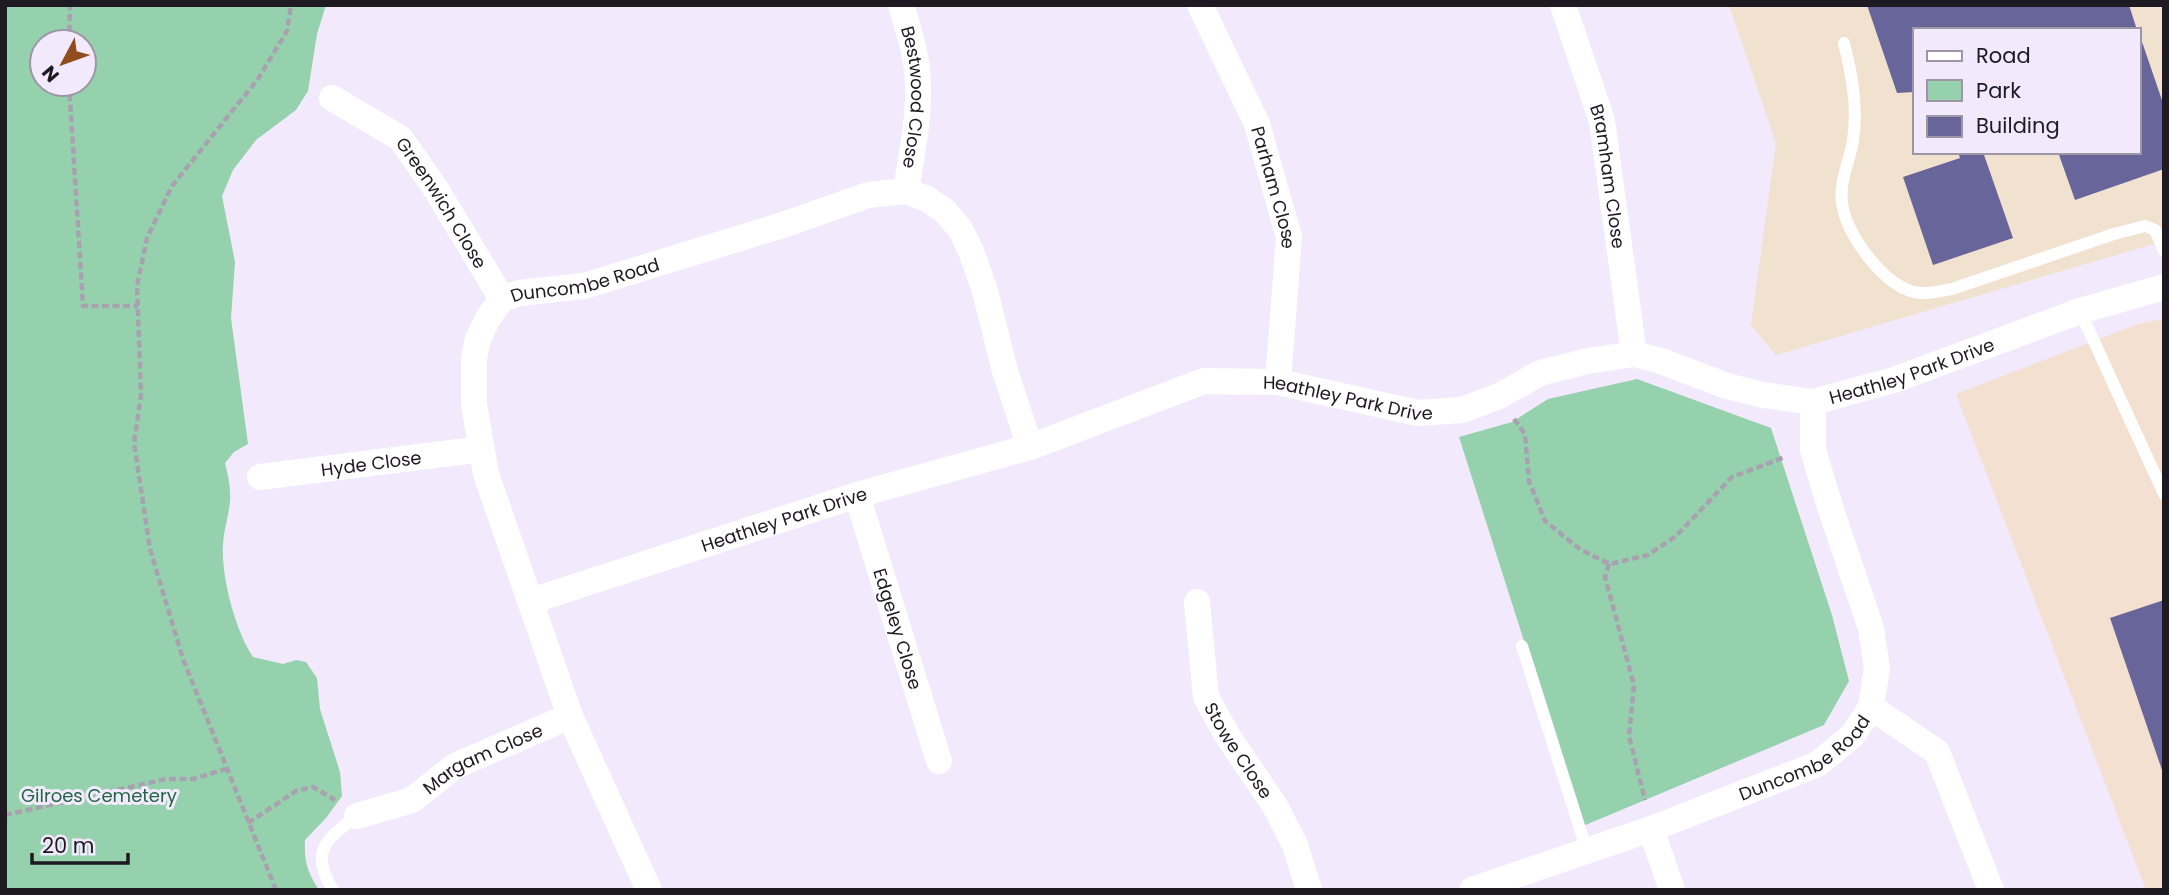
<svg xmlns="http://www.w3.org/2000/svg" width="2169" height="895" viewBox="0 0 2169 895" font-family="Poppins,sans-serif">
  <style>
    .commercial { fill: #f3e0d0 }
    .industrial { fill: #f1e1cf; fill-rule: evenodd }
    .green { fill: #96d1ad; fill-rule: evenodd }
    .building { fill: #68659b }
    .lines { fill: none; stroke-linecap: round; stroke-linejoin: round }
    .path { stroke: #a8a1b0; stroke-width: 4.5; stroke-dasharray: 7 3.5; stroke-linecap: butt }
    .service { stroke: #fff; stroke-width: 12 }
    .minor { stroke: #fff; stroke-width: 26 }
    .labels { text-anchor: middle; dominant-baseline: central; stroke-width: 6; stroke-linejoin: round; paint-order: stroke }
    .street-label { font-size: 18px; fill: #1e1a22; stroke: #f2eafc }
    .park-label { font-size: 18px; fill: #206642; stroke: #f2eafc }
  </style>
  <rect width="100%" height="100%" fill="#f2eafc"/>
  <path class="commercial" d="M2164,319v571h-18l-190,-496 182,-70z"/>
  <path class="industrial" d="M1729,5h435v236l-388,114 -25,-30 25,-182zM1915,30h224v122h-224z"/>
  <path class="green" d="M5,5h321l-9,29 -9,57 -12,19 -40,30 -23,30 -11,26 13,66 -4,56 17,126 -14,8 -9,11c3,12 6,25 5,38 -1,14 -6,28 -7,43 -2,32 12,86 30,113l30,7 13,-4 10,2 11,16 3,31 20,63 2,24 -16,22 -21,22c-1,22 2,31 14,50h-314zM42,42h42v42h-42z
    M1637,379l134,49 61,187 17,66 -25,44 -241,101 -124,-389 53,-15 36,-23z"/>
  <path class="building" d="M1867,5h262l8,25h-222v62l-18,1z
    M2140,36l24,70v63l-89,31 -17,-48h81z
    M1958,152h25l30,86 -80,27 -30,-88 57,-19z
    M2164,600v173h-1l-53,-155z"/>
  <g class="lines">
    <path class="path" d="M69,42l1,-37
      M69,84l14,222h55
      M1514,419l11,15 4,47 16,40 36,29 29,14 38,-9 28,-19 56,-59 53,-20
      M1609,564l-4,13 29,108 -5,51 16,64
      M5,815l161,-36h27l33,-10
      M248,823l48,-32 17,-4 22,13
      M276,890l-93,-231 -33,-110 -16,-106 7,-48 -4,-109 10,-48 25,-52 86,-107 29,-48 4,-26"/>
    <path class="service" d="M1844,43c8,32 14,64 9,97 -3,21 -14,41 -11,63 4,32 41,81 72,89 13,3 25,-1 38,-3l162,-55 31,-8 10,4 9,21
      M2080,311l84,183
      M1522,646l65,205
      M333,890c-24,-38 -7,-51 24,-74"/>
    <g class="minor">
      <path id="s1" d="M901,5c8,26 17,54 17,82 1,34 -7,70 -12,104"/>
      <path id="s2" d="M1200,5l57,119 32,113 -11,145"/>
      <path id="s3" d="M1563,5l39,116 32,233"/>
      <path id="s4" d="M332,98l68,40 34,48 68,113"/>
      <path id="s5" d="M260,477l222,-28"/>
      <path id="s6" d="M857,495l82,266"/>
      <path id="s7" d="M531,601l326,-106 173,-48 174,-66 74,1 140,31 44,-3 37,-14 41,-23 48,-12 46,-7 27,7 66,25 36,9 50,7 81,-22 186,-69 84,-24"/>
      <path id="s8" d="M1197,602l9,95 21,38 48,71 20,39 14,45"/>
      <path d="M1871,707l66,45 54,138"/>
      <path id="s9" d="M357,816l55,-16 43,-34 115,-50"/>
      <path d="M1651,829l21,61"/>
      <path id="s10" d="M649,890l-79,-174 -84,-242 -12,-70v-45l4,-20 10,-21 14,-19 17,-6 65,-7 202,-62 82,-29 38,-4 21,8 18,12 15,18 11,22 14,40 20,80 25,76"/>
      <path id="s11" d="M1472,890l179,-61 167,-65 35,-29 18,-28 6,-39 -6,-40 -40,-118 -18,-60v-48"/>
    </g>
  </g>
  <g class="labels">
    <g class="street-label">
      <text stroke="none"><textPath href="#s1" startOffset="94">Bestwood Close</textPath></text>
      <text stroke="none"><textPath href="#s3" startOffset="178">Bramham Close</textPath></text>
      <text stroke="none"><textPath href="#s2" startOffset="198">Parham Close</textPath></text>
      <text stroke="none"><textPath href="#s4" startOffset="156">Greenwich Close</textPath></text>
      <text stroke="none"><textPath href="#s10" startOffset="716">Duncombe Road</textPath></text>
      <text stroke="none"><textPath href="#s7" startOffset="1442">Heathley Park Drive</textPath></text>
      <text stroke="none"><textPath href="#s7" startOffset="854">Heathley Park Drive</textPath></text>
      <text stroke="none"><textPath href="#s5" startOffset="112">Hyde Close</textPath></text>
      <text stroke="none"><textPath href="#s7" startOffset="266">Heathley Park Drive</textPath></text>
      <text stroke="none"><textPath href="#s6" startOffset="140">Edgeley Close</textPath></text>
      <text stroke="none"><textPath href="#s8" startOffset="158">Stowe Close</textPath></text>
      <text stroke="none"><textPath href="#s11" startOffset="360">Duncombe Road</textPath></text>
      <text stroke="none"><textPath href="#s9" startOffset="140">Margam Close</textPath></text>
    </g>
    <g class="park-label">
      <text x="99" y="795">Gilroes Cemetery</text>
    </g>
  </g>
  <rect width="2169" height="895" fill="none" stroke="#1e1a22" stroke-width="14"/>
  <rect x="1913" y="28" width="228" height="126" fill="#f2eafc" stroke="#9d97a5" stroke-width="2"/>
  <rect x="1927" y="51" width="35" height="10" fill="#ffffff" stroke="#9d97a5" stroke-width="2"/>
  <text x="1976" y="63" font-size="21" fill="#1e1a22">Road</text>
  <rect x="1927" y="80" width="35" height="21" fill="#96d1ad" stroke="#9d97a5" stroke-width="2"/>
  <text x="1976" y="98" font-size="21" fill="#1e1a22">Park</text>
  <rect x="1927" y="116" width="35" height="21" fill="#68659b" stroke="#9d97a5" stroke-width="2"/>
  <text x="1976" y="133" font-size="21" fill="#1e1a22">Building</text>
  <g transform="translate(63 63) rotate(229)"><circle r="33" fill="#f2eafc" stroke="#9d97a5" stroke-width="2"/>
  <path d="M0-5L12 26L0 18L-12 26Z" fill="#8f4c1d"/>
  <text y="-10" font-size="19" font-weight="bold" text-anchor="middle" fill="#1e1a22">N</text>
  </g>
  <path d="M32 853v10h96v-10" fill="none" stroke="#1e1a22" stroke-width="3.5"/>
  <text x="42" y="853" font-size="21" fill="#1e1a22" stroke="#f2eafc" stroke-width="5" paint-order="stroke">20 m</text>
</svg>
